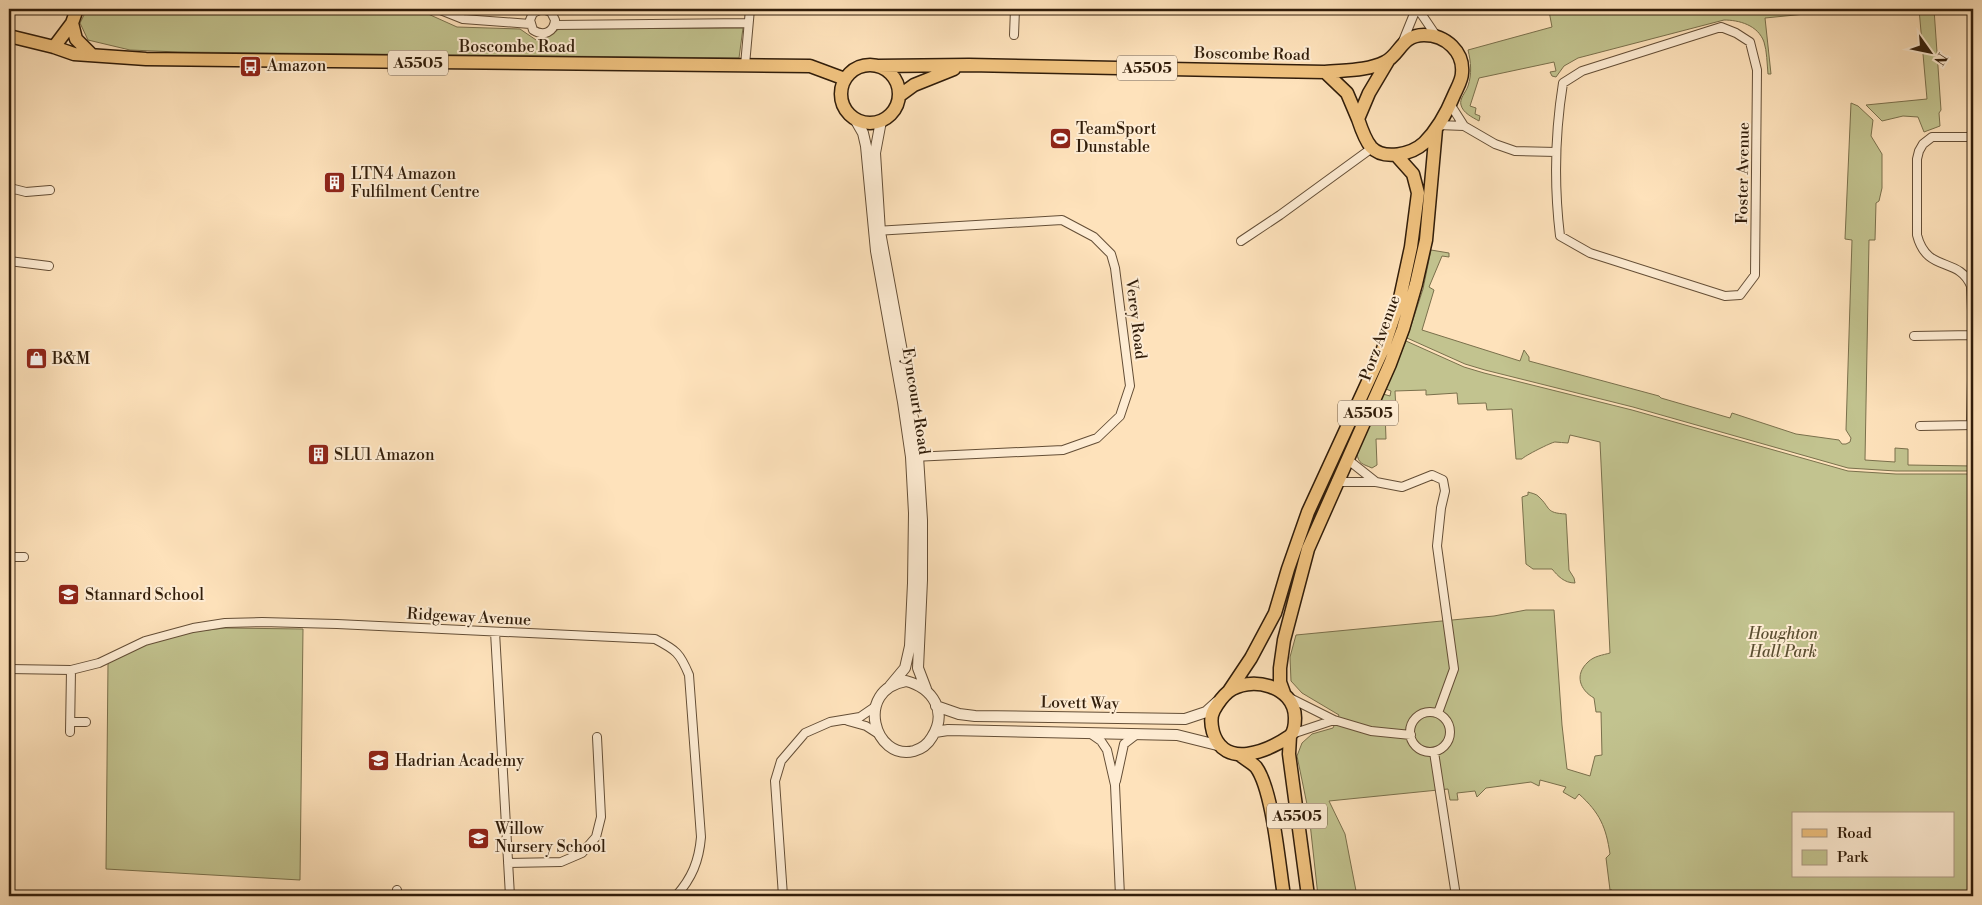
<svg xmlns="http://www.w3.org/2000/svg" width="1982" height="905" viewBox="0 0 1982 905" font-family="'Libre Bodoni',serif">
  <style>
    .green { fill: #c2c38f; stroke: #7a704c; fill-rule: evenodd }
    .lines { fill: none; stroke-linecap: round; stroke-linejoin: round }
    .minor-casing { stroke: #644e36; stroke-width: 10 }
    .tertiary-casing { stroke: #644e36; stroke-width: 12 }
    .primary-casing { stroke: #311d0a; stroke-width: 15 }
    .minor { stroke: #feecd3; stroke-width: 8 }
    .tertiary { stroke: #feecd3; stroke-width: 10 }
    .primary { stroke: #efc17e; stroke-width: 12 }
    .labels { text-anchor: middle; dominant-baseline: central; stroke-width: 4; stroke-linejoin: round; paint-order: stroke }
    .shield { fill: #feecd3; stroke: #6e5b46; stroke-width: 1 }
    .shield-label { font-size: 15px; font-weight: bold; fill: #311d0a }
    .street-label { font-size: 16px; fill: #311d0a; stroke: #feecd3 }
    .poi-label { font-size: 16px; fill: #311d0a; stroke: #feecd3; text-anchor: start }
    .park-label { font-size: 16px; font-style: italic; fill: #5c4f32; stroke: #feecd3 }
  </style>
  <rect width="100%" height="100%" fill="#fee2bb"/>
  <filter id="stains"><feTurbulence type="fractalNoise" baseFrequency=".004" numOctaves="4"/><feColorMatrix values="0 0 0 0 .2 0 0 0 0 .09 0 0 0 0 .02 0 0 0 .5 -.17"/></filter>
  <radialGradient id="worn" r=".72"><stop offset=".6" stop-color="#630" stop-opacity="0"/><stop offset="1" stop-color="#630" stop-opacity=".3"/></radialGradient>
  <path class="green" d="M87,9h97l5,3 8,-3h220l40,18 63,2 19,13 20,-13 184,-1 -4,30 -561,-6 -48,-2 -42,-10 -8,-17z
    M1555,9h301l-91,9 6,56h-3c-1,-10 -1,-23 -4,-32 -6,-17 -25,-22 -40,-22l-146,38 -14,8 -8,11 -4,-1 -2,-4 6,-1 -2,-9 -75,16 -9,28 6,2 -1,6 5,2 -1,5c-7,-4 -16,-8 -18,-16 -2,-6 5,-13 7,-19 4,-12 3,-24 0,-36l84,-23 -3,-16z
    M1919,9h15l7,101 -2,3 1,13 -16,6 -6,-15 -15,-1 -21,5 -16,-16 61,-6z
    M1851,103l7,3 15,14 -2,16 11,18v34l-3,13 -3,2 -1,37h-6l-4,220 30,2v-14l13,1v16l65,1v5h-77l-48,-3 -215,-61 -148,-37 -20,-6 -58,-26 16,-49 8,-39 18,3v4l-7,-1 -13,31 5,3 -12,40 98,31 4,-11 5,7v4l130,35 2,2 69,20 2,-5 64,21 43,6 3,4h4l4,-2 1,-4 -5,-8 6,-190 -7,-1z
    M1406,341l58,26 20,6 148,37 216,61 48,3h77v422h-360l-1,-6h-2l-4,-32 4,-4c-4,-27 -10,-41 -31,-60l-4,5 -12,-7 3,-5 -26,-7 -1,6 -8,-4 -45,6 -9,9 -2,-6 -18,2 1,7h-8l-2,-11 -119,12 16,33 12,62h-39l-9,-82 -12,-58 5,-13 10,-9 21,-6 6,-13 -37,-22 -11,-12 -1,-24 6,-22 198,-19 32,-6h28l8,115 5,44 23,7 5,-20 7,-1 -1,-43h-5l-2,-14c-14,-8 -20,-23 -6,-36 6,-6 15,-7 22,-9l-10,-211 -30,-7 -2,8c-4,0 -9,-1 -13,-1 -3,0 -31,14 -33,17h-6l-4,-50 -25,1 -1,-7 -28,1 -1,-11 -31,2v-5l-31,1 1,20 -11,1 1,27h-10l1,26 -5,3c-9,-4 -14,-4 -15,-15l26,-59 7,2 1,-5 -5,-2zM1793,814h160v62h-160z
    M1528,492c3,1 9,2 11,5 12,11 6,16 27,17l3,56 5,8 1,5c-11,0 -17,-7 -23,-14h-19l-7,-5 -4,-67 6,-2z
    M225,628l78,1 -3,251 -194,-11 2,-206 39,-19 42,-12z"/>
  <g class="lines">
    <defs>
      <path id="minor" d="M438,9l25,10 67,5
        M542,9l-9,4 -3,7 3,10c11,7 21,2 22,-10l-4,-8 -8,-3
        M1418,9l19,28
        M554,25l194,-2
        M1721,27l15,6 14,9 7,28 -2,205 -15,20 -15,1 -135,-43 -30,-17c-6,-50 -5,-103 3,-153l19,-12z
        M1014,35l1,-26
        M1403,41l13,-32
        M745,65l5,-56
        M1450,104l14,22 31,18 20,7 41,1
        M1438,125l26,1
        M9,191l5,-2 12,3 24,-2
        M875,231l187,-11 32,17 17,17 4,14 15,118 -10,30 -23,22 -34,12 -150,7
        M1241,241l39,-26 92,-67
        M9,261l40,5
        M1914,336l59,-1
        M1971,425l2,-90 -2,-49c-12,-30 -44,-12 -54,-51v-76l2,-8 4,-7 9,-7h41
        M1920,426l53,-1
        M1347,459l29,23
        M1336,482h40l26,5 30,-12 11,5 2,11 -4,17 -4,38 17,123 -16,44
        M9,557h15
        M495,632l15,264
        M9,669l62,1 28,-7 46,-22 48,-13 32,-5 37,-1 75,2 318,15c21,11 25,14 34,36l12,162c-2,24 -9,41 -25,59
        M1290,698l44,22 37,11 40,4
        M1410 732a20 20 0 1 1 40 0a20 20 0 1 1-40 0Z
        M848,721l18,5 14,9
        M71,722h15
        M70,732l1,-62
        M1091,734l10,7 6,9 8,35 5,111
        M1292,734l42,-14
        M1434,752l22,144
        M1116,781l8,-37 13,-10
        M508,863l53,-1 21,-9 14,-16 5,-20 -4,-80
        M397,890l1,6
        M783,896l-8,-115 6,-20 24,-28 25,-11 30,-5 16,-11"/>
      <path id="tertiary" d="M855,119l8,14 3,13 10,105 27,151 8,55 3,56 -1,70 -3,63 -5,22 -15,18
        M881,121l-6,32 5,79 30,163 8,61 4,64v60l-4,88 8,21
        M906,681c27,7 42,31 26,56 -4,7 -11,12 -18,14 -40,10 -60,-61 -8,-70z
        M936,706l23,8 16,2 210,3 21,-7 11,-10
        M935,732l13,-2 229,5 44,11"/>
      <path id="primary" d="M72,23l4,16 16,16
        M9,36l45,11 20,7 72,5 664,7 35,13
        M54,47l18,-24 5,-14
        M841 94a29 29 0 1 1 58 0a29 29 0 1 1-58 0Z
        M877,66l92,-1 356,7c20,-2 42,-1 60,-10 15,-7 16,-27 39,-27 22,0 40,17 38,38 0,7 -5,15 -8,22 -7,17 -17,35 -30,48 -12,11 -40,18 -53,4 -6,-7 -10,-19 -13,-28l11,-26 19,-32
        M1325,72l22,21 11,26
        M899,96l15,-11 40,-16
        M1229,691l22,-33 24,-45 13,-44 20,-57 75,-163 17,-51 11,-51 7,-54 -5,-19 -17,-19
        M1284,693l-4,-11v-14l4,-28 24,-91 82,-185 13,-35 13,-45 10,-44 10,-111
        M1290,736c-22,15 -66,34 -77,-4 -2,-8 -3,-15 1,-22 4,-7 8,-13 14,-18 21,-17 67,-7 67,26 0,6 -1,14 -5,18l-1,18 19,142
        M1240,755c5,4 12,8 16,12 17,23 23,99 28,129"/>
    </defs>
    <use href="#minor" class="minor-casing"/>
    <use href="#tertiary" class="tertiary-casing"/>
    <use href="#primary" class="primary-casing"/>
    <use href="#minor" class="minor"/>
    <use href="#tertiary" class="tertiary"/>
    <use href="#primary" class="primary"/>
  </g>
  <defs>
    <symbol id="bus-square" viewBox="-11 -11 22 22"><rect x="-9" y="-9" width="18" height="18" rx="4" fill="#8f2418" stroke="#feecd3"/><path d="M-5-6H5V4H4V6H2V4H-2V6H-4V4H-5ZM-3.5-4V0h7V-4ZM-3.5 1.2v1.5H-2V1.2ZM2 1.2v1.5H3.5V1.2Z" fill="#fff"/></symbol>
    <symbol id="stadium-square" viewBox="-11 -11 22 22"><rect x="-9" y="-9" width="18" height="18" rx="4" fill="#8f2418" stroke="#feecd3"/><path d="M0-5a6.5 5 0 1 0 0 10a6.5 5 0 1 0 0-10ZM-3.5-1.8h7v3.6h-7Z" fill="#fff"/></symbol>
    <symbol id="building-square" viewBox="-11 -11 22 22"><rect x="-9" y="-9" width="18" height="18" rx="4" fill="#8f2418" stroke="#feecd3"/><path d="M-4-6H4V6H1V3H-1V6H-4ZM-2.5-4.3h1.7v1.8h-1.7ZM.8-4.3h1.7v1.8H.8ZM-2.5-1h1.7V.8h-1.7ZM.8-1h1.7V.8H.8Z" fill="#fff"/></symbol>
    <symbol id="shop-square" viewBox="-11 -11 22 22"><rect x="-9" y="-9" width="18" height="18" rx="4" fill="#8f2418" stroke="#feecd3"/><path d="M-5-2.5h2.3a2.7 3.5 0 0 1 5.4 0H5L5.5 6h-11ZM-1.5-2.5h3a1.5 2.3 0 0 0-3 0Z" fill="#fff"/></symbol>
    <symbol id="school-square" viewBox="-11 -11 22 22"><rect x="-9" y="-9" width="18" height="18" rx="4" fill="#8f2418" stroke="#feecd3"/><path d="M0-5L7-2L0 1L-7-2ZM-4 1L0 2.5L4 1V4Q0 6-4 4Z" fill="#fff"/></symbol>
  </defs>
  <g fill-rule="evenodd">
    <use href="#bus-square" x="238" y="54" width="25" height="25"/>
    <use href="#stadium-square" x="1048" y="126" width="25" height="25"/>
    <use href="#building-square" x="322" y="170" width="25" height="25"/>
    <use href="#shop-square" x="24" y="346" width="25" height="25"/>
    <use href="#building-square" x="306" y="442" width="25" height="25"/>
    <use href="#school-square" x="56" y="582" width="25" height="25"/>
    <use href="#school-square" x="366" y="748" width="25" height="25"/>
    <use href="#school-square" x="466" y="826" width="25" height="25"/>
  </g>
  <g class="labels">
    <g class="shield">
      <rect x="388" y="50.5" width="60" height="25" rx="4"/>
      <rect x="1117" y="55.5" width="60" height="25" rx="4"/>
      <rect x="1338" y="400.5" width="60" height="25" rx="4"/>
      <rect x="1267" y="803.5" width="60" height="25" rx="4"/>
    </g>
    <g class="shield-label">
      <text x="418" y="63">A5505</text>
      <text x="1147" y="68">A5505</text>
      <text x="1368" y="413">A5505</text>
      <text x="1297" y="816">A5505</text>
    </g>
    <g class="street-label">
      <text x="517" y="47">Boscombe Road</text>
      <text transform="translate(1252 54) rotate(1)">Boscombe Road</text>
      <text transform="translate(1743 173) rotate(-89)">Foster Avenue</text>
      <text transform="translate(1136 319) rotate(83)">Verey Road</text>
      <text transform="translate(1380 338) rotate(-70)">Porz Avenue</text>
      <text transform="translate(916 401) rotate(81)">Eyncourt Road</text>
      <text transform="translate(469 617) rotate(3)">Ridgeway Avenue</text>
      <text transform="translate(1080 703) rotate(1)">Lovett Way</text>
    </g>
    <g class="poi-label">
      <text x="267" y="66">Amazon</text>
      <text x="1076" y="129">TeamSport<tspan x="1076" dy="18">Dunstable</tspan></text>
      <text x="351" y="174">LTN4 Amazon<tspan x="351" dy="18">Fulfilment Centre</tspan></text>
      <text x="52" y="359">B&amp;M</text>
      <text x="334" y="455">SLU1 Amazon</text>
      <text x="85" y="595">Stannard School</text>
      <text x="395" y="761">Hadrian Academy</text>
      <text x="495" y="829">Willow<tspan x="495" dy="18">Nursery School</tspan></text>
    </g>
    <g class="park-label">
      <text x="1783" y="634">Houghton<tspan x="1783" dy="18">Hall Park</tspan></text>
    </g>
  </g>
  <rect width="1982" height="905" fill="none" stroke="#fee2bb" stroke-width="30"/>
  <rect x="10" y="10" width="1962" height="885" fill="none" stroke="#311d0a" stroke-width="2.5"/>
  <rect x="15" y="15" width="1952" height="875" fill="none" stroke="#311d0a"/>
  <rect x="1792" y="812" width="162" height="65" fill="#feecd3" stroke="#ac9983"/>
  <rect x="1802" y="829" width="25" height="8" fill="#efc17e" stroke="#ac9983"/>
  <text x="1837" y="838" font-size="15" fill="#311d0a">Road</text>
  <rect x="1802" y="850" width="25" height="15" fill="#c2c38f" stroke="#ac9983"/>
  <text x="1837" y="862" font-size="15" fill="#311d0a">Park</text>
  <g transform="translate(1930 52) rotate(123)" stroke="#feecd3" stroke-width="4" paint-order="stroke">
  <path d="M0-4L9 19L0 12L-9 19Z" fill="#311d0a"/>
  <text y="-8" font-size="14" font-weight="bold" text-anchor="middle" fill="#311d0a">N</text>
  </g>
  <rect width="100%" height="100%" filter="url(#stains)"/>
  <rect width="100%" height="100%" fill="url(#worn)"/>
</svg>
